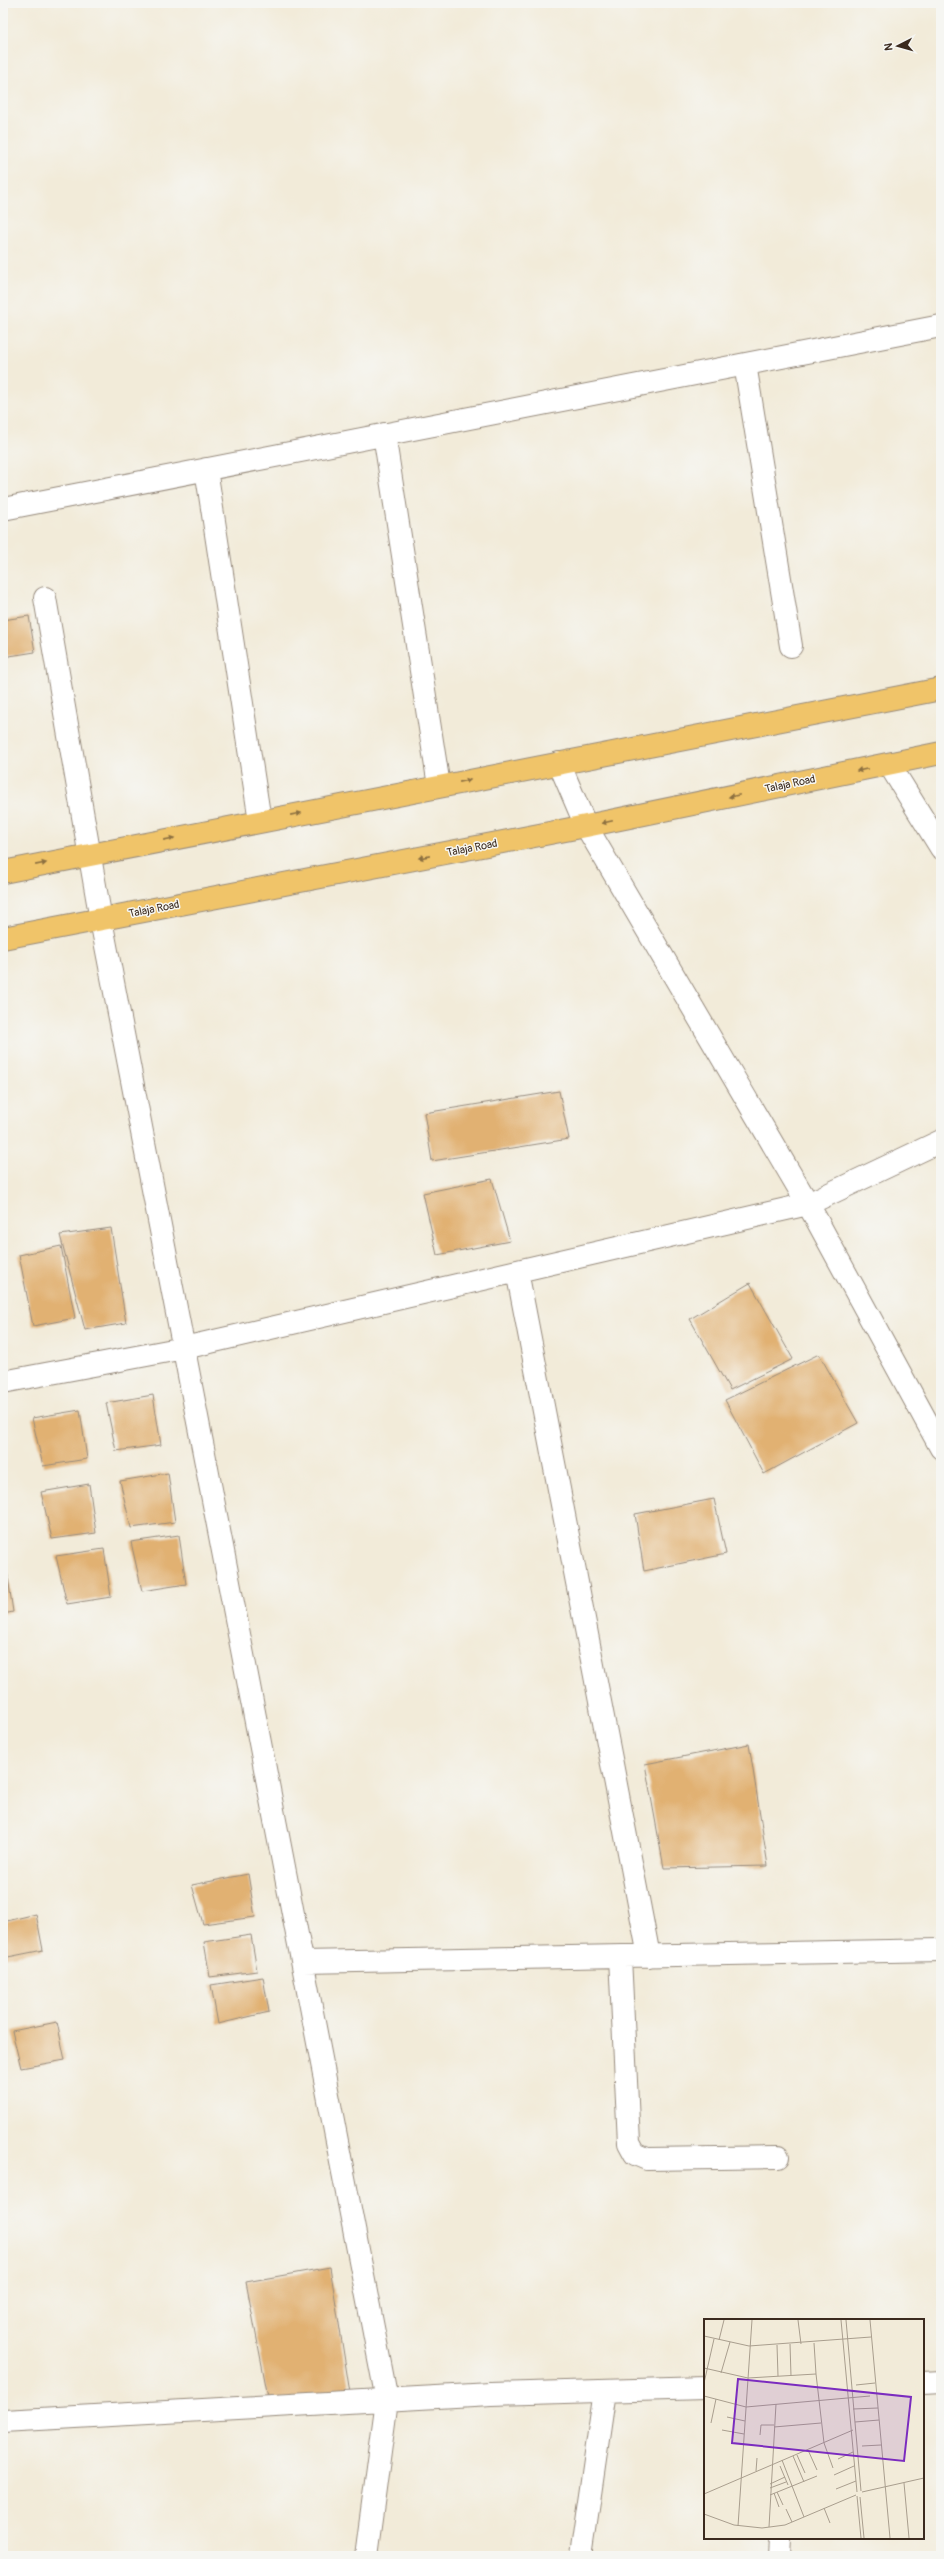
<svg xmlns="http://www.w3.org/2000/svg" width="944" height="2559" viewBox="0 0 944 2559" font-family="Pangolin,sans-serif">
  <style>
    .building { fill: #e1b172 }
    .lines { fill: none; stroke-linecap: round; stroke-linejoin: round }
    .street-casing { stroke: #968a7c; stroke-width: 24 }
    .primary-casing { stroke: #968a7c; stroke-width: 24 }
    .street { stroke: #fff; stroke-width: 22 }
    .primary { stroke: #f0c469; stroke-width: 22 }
    .oneway { fill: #8c6f40 }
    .labels { text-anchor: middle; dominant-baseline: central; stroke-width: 3; stroke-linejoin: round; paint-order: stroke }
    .street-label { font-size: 11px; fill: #3b2a1e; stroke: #f6f6f2 }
    .inset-road { fill: none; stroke: #a99e8e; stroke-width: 1 }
    .view { fill: #7b2cbf; fill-opacity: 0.15; stroke: #7b2cbf; stroke-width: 2 }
    .inset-edge { fill: none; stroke: #3b2a1e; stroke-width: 2 }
  </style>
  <rect width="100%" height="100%" fill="#f6f6f2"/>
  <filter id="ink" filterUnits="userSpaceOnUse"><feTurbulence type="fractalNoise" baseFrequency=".025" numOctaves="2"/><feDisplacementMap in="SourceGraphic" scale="8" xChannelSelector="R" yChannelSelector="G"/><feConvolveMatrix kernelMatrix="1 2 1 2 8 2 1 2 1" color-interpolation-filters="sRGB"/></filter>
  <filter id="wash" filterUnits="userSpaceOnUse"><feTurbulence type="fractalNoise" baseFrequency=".012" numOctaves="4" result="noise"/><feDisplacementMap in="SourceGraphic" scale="16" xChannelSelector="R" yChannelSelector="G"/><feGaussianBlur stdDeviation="0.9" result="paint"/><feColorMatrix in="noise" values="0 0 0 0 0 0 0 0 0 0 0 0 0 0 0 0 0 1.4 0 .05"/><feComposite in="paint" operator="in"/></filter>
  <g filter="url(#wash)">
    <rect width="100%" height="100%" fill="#f2ebd9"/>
    <g id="blocks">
      <path class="building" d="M29,616l6,36 -32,5v-37z
        M559,1091l10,48 -137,22 -8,-48z
        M492,1179l18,62 -73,14 -14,-62z
        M111,1228l15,95 -41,7 -25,-95z
        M61,1246l14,72 -42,8 -14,-71z
        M750,1283l43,76 -63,31 -40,-71z
        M819,1354l39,69 -94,51 -39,-74z
        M153,1395l8,50 -45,6 -10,-48z
        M80,1410l7,49 -44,7 -11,-48z
        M168,1473l7,49 -44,6 -11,-47z
        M89,1484l7,49 -44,6 -11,-47z
        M714,1499l12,55 -82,17 -9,-57z
        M179,1535l7,49 -44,7 -11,-49z
        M104,1549l7,48 -44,7 -11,-48z
        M6,1563l7,49 -10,2v-50z
        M749,1744l19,122 -104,2 -19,-104z
        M248,1874l7,43 -52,7 -11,-39z
        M36,1914l7,36 -40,8v-36z
        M251,1935l6,36 -47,6 -6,-35z
        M263,1977l6,35 -51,12 -7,-39z
        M57,2022l8,38 -44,8 -9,-37z
        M330,2267l20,126 -81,9 -23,-120z"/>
    </g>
  </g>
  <g filter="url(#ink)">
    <use href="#blocks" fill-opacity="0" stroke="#968a7c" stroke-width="1"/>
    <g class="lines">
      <defs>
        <path id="street" d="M745,364l46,282
          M384,434l55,352
          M206,469l54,352
          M3,509l938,-183
          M45,598l56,322 286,1480 -21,156
          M559,763l27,63 222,378 133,244
          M889,764l52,84
          M517,1271l132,685
          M3,1382l181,-34 624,-144 133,-63
          M620,1957l9,186 6,11 12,5 131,-2
          M303,1962l638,-12
          M923,2383l18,-1
          M3,2421l488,-27 214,-6
          M581,2556l24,-165
          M779,2556l1,-18"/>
        <path id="primary" d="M3,872l938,-183
          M3,938l583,-112 355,-73"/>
      </defs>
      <use href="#street" class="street-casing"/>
      <use href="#primary" class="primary-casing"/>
      <use href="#street" class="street"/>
      <use href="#primary" class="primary"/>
    </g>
    <defs><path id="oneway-solid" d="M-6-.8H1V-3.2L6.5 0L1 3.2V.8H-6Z"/></defs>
    <g class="oneway">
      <use href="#oneway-solid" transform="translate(862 770) rotate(168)"/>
      <use href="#oneway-solid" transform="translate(465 781) rotate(-11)"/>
      <use href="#oneway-solid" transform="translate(734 796) rotate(168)"/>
      <use href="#oneway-solid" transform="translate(296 814) rotate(-11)"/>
      <use href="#oneway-solid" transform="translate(607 822) rotate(168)"/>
      <use href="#oneway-solid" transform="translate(169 839) rotate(-11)"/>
      <use href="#oneway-solid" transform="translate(424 857) rotate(169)"/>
      <use href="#oneway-solid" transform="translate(41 864) rotate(-11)"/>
    </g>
  </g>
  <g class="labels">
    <g class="street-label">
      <text transform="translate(790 784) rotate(-12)">Talaja Road</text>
      <text transform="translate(472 848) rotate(-11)">Talaja Road</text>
      <text transform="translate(154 909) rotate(-11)">Talaja Road</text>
    </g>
  </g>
  <g transform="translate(704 2319)">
    <rect width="220" height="220" fill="#f2ebd9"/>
    <path class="inset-road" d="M94,1l3,24M137,1l16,172M142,1l15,171M166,1l20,218M0,17l45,10 122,-9M15,21l5,-20M110,24l2,31M86,25l1,32M73,26l1,31M0,49l44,10 68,-4 8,69 9,25M17,54l9,-31M0,64l10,-44M152,66l19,-2M0,77l42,11 124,-11M149,90l25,-1M23,98l18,4M151,103l24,-2M7,104l5,-24M70,108l47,-4M18,111l22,4M56,116l1,-10h13M158,127l19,-1M104,131l9,20M93,136l8,18M89,137l11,26M134,140l15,-7M78,141l22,57M76,147l8,19M52,152l1,-13M130,156l20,-9M200,164l5,55M66,165l15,-7M66,169l16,-6M132,170l20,-8M73,173l6,13M158,173l62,-14M70,174l5,14M0,175l149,-64M66,176l47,-19M153,177l4,42M156,178l4,41M120,189l6,15M82,190l6,13M0,195l30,11 28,3 23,-3 71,-30M34,207l14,-206M65,208l7,-123"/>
    <path class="view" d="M34,60l173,18 -7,64 -172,-18z"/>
    <rect width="220" height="220" class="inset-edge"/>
  </g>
  <rect width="944" height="2559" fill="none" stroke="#f6f6f2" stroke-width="16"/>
  <g transform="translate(898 46) rotate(264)" stroke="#f6f6f2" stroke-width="3" paint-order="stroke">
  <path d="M0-3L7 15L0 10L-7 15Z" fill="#3b2a1e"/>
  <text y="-6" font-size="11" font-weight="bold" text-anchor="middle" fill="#3b2a1e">N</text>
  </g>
</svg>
